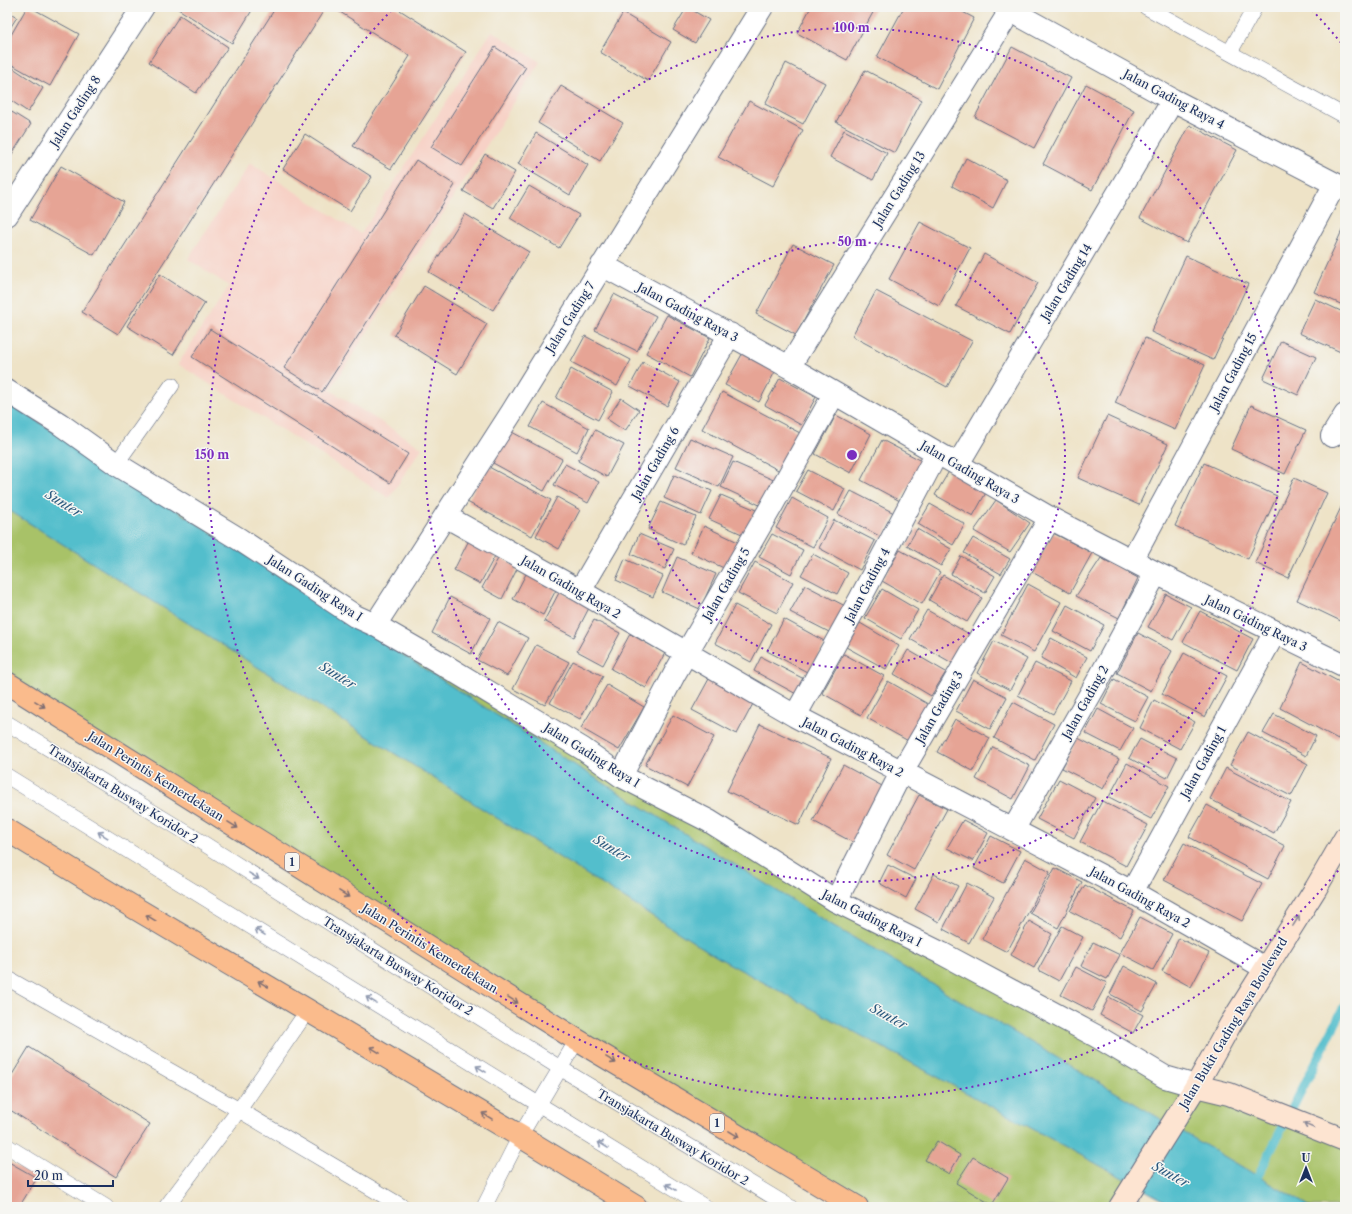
<svg xmlns="http://www.w3.org/2000/svg" width="1352" height="1214" viewBox="0 0 1352 1214" font-family="'Libre Caslon Text',serif">
  <style>
    .built { fill: #f7d1c6 }
    .green { fill: #a8c268; stroke: #627863 }
    .water { fill: #52becc; stroke: #367695 }
    .lines { fill: none; stroke-linecap: round; stroke-linejoin: round }
    .stream { stroke: #52becc; stroke-width: 9 }
    .building { fill: #e6a495 }
    .lane-casing { stroke: #656e83; stroke-width: 16 }
    .street-casing { stroke: #656e83; stroke-width: 24 }
    .secondary-casing { stroke: #656e83; stroke-width: 24 }
    .highway-casing { stroke: #656e83; stroke-width: 24 }
    .lane { stroke: #fff; stroke-width: 15 }
    .street { stroke: #fff; stroke-width: 22 }
    .secondary { stroke: #fde4d1; stroke-width: 22 }
    .highway { stroke: #fabb8c; stroke-width: 22 }
    .oneway { stroke: #7f6e73 }
    .oneway2 { stroke: #8d97ae }
    .oneway3 { stroke: #8c8a98 }
    .ring { fill: none; stroke: #7b2cbf; stroke-width: 2; stroke-dasharray: 2 4 }
    .labels { text-anchor: middle; dominant-baseline: central; stroke-width: 3; stroke-linejoin: round; paint-order: stroke }
    .shield { fill: #f6f6f2; stroke: #5d6b8a; stroke-width: 1 }
    .shield-label { font-size: 11px; font-weight: bold; fill: #1b2f5e }
    .street-label { font-size: 12px; fill: #1b2f5e; stroke: #f6f6f2 }
    .water-label { font-size: 13px; font-style: italic; fill: #2c5a7f; stroke: #f6f6f2 }
    .centre { fill: #7b2cbf; stroke: #f6f6f2; stroke-width: 2 }
    .ring-label { font-size: 12px; text-anchor: middle; font-weight: bold; fill: #7b2cbf; stroke: #f6f6f2; stroke-width: 3; stroke-linejoin: round; paint-order: stroke }
  </style>
  <rect width="100%" height="100%" fill="#f6f6f2"/>
  <filter id="ink" filterUnits="userSpaceOnUse"><feTurbulence type="fractalNoise" baseFrequency=".025" numOctaves="2"/><feDisplacementMap in="SourceGraphic" scale="8" xChannelSelector="R" yChannelSelector="G"/><feConvolveMatrix kernelMatrix="1 2 1 2 8 2 1 2 1" color-interpolation-filters="sRGB"/></filter>
  <filter id="wash" filterUnits="userSpaceOnUse"><feTurbulence type="fractalNoise" baseFrequency=".012" numOctaves="4" result="noise"/><feDisplacementMap in="SourceGraphic" scale="16" xChannelSelector="R" yChannelSelector="G"/><feGaussianBlur stdDeviation="0.9" result="paint"/><feColorMatrix in="noise" values="0 0 0 0 0 0 0 0 0 0 0 0 0 0 0 0 0 1.4 0 .05"/><feComposite in="paint" operator="in"/></filter>
  <g filter="url(#wash)">
    <rect width="100%" height="100%" fill="#eee3c7"/>
    <path class="built" d="M492,31l48,31 -210,328 92,58 -33,50 -211,-134 51,-78 -41,-27 62,-96 111,71z"/>
    <path class="green" d="M7,402l348,214 810,461 180,63v67h-35l-483,-285 -246,-153z
      M7,509l712,449 415,226 -14,23h-255l-858,-527z"/>
    <path class="water" d="M7,402l574,367 246,153 483,285h-134l-457,-249 -712,-449z"/>
    <g class="lines">
      <path class="stream" d="M1242,1207l103,-202"/>
    </g>
    <g id="blocks">
      <path class="building" d="M27,7h3l49,27 -29,52 -43,-24v-20z
        M175,7h79l-22,36z
        M276,7h50l-208,327 -36,-22z
        M332,7h63l71,45 -75,117 -38,-23 57,-90z
        M687,7l22,13 -14,23 -22,-13z
        M811,7h65l-29,53 -50,-27z
        M904,7h49l21,11 -37,71 -60,-32z
        M7,11l10,6 -10,16z
        M623,13l48,29 -23,39 -48,-29z
        M180,15l48,32 -32,46 -47,-31z
        M495,47l31,20 -64,99 -31,-19z
        M1012,47l59,31 -37,70 -59,-31z
        M786,63l39,20 -22,41 -38,-20z
        M7,64l36,24 -15,24 -21,-14z
        M865,70l57,30 -27,53 -59,-31z
        M1086,84l48,26 -42,80 -49,-26z
        M561,86l62,37 -23,38 -62,-38z
        M749,101l54,29 -30,56 -55,-29z
        M7,109l24,15 -24,38z
        M1190,125l47,25 -50,93 -47,-25z
        M844,130l43,23 -14,27 -43,-23z
        M536,133l52,32 -18,30 -52,-31z
        M305,134l67,43 -22,34 -67,-42z
        M485,154l30,18 -22,36 -30,-17z
        M966,158l41,22 -14,28 -41,-22z
        M416,160l39,25 -133,207 -38,-24z
        M61,166l63,36 -30,53 -64,-35z
        M529,186l50,29 -20,33 -49,-30z
        M465,214l64,38 -36,58 -64,-38z
        M920,222l50,26 -31,58 -50,-27z
        M1345,224v82l-31,-14z
        M793,244l41,21 -38,70 -40,-21z
        M984,254l54,29 -28,51 -54,-28z
        M1186,256l62,28 -35,76 -62,-28z
        M160,274l45,29 -32,52 -46,-29z
        M424,286l63,38 -30,50 -63,-39z
        M876,291l96,50 -25,46 -95,-51z
        M614,294l42,22 -19,35 -42,-21z
        M1315,299l30,14v41l-46,-21z
        M667,315l43,23 -20,39 -44,-24z
        M210,329l198,125 -18,29 -198,-126z
        M585,336l46,24 -14,26 -46,-24z
        M1145,338l60,27 -30,65 -60,-27z
        M1281,341l35,16 -18,38 -35,-16z
        M745,349l33,17 -19,36 -34,-17z
        M643,362l37,20 -13,24 -37,-20z
        M571,369l42,23 -15,28 -42,-22z
        M780,378l36,19 -15,28 -36,-20z
        M722,392l78,41 -20,38 -78,-42z
        M621,398l18,12 -14,21 -18,-12z
        M543,403l46,25 -12,24 -47,-25z
        M1251,405l55,25 -21,44 -54,-25z
        M836,415l35,19 -20,39 -36,-19z
        M1107,416l61,28 -29,61 -61,-27z
        M595,430l29,15 -17,32 -29,-16z
        M510,431l52,28 -18,32 -51,-28z
        M690,438l43,19 -14,30 -43,-20z
        M882,440l40,21 -22,40 -39,-21z
        M733,462l45,20 -12,26 -45,-21z
        M1204,463l73,33 -29,63 -73,-33z
        M565,464l34,18 -11,21 -34,-18z
        M487,466l64,34 -19,36 -65,-34z
        M951,468l37,21 -15,27 -38,-21z
        M808,470l37,19 -11,22 -38,-20z
        M674,475l38,16 -11,24 -37,-17z
        M1294,478l33,15 -39,85 -33,-15z
        M851,491l45,23 -13,24 -45,-24z
        M721,495l35,15 -12,25 -35,-16z
        M557,497l23,13 -21,39 -23,-13z
        M792,498l36,20 -15,29 -37,-19z
        M1345,499v124l-48,-23z
        M996,500l34,23 -20,29 -36,-21z
        M661,502l35,15 -13,28 -35,-16z
        M930,504l35,20 -12,21 -35,-21z
        M834,520l41,21 -15,29 -41,-22z
        M704,526l34,16 -12,27 -35,-16z
        M917,529l34,20 -10,17 -34,-20z
        M1053,533l39,20 -22,40 -38,-21z
        M639,534l35,15 -9,20 -34,-15z
        M772,534l31,16 -12,24 -32,-17z
        M973,538l37,21 -9,15 -37,-21z
        M469,540l27,14 -16,30 -26,-14z
        M900,550l40,22 -18,32 -40,-23z
        M813,554l35,19 -11,21 -36,-19z
        M961,556l34,20 -10,17 -34,-19z
        M499,557l19,10 -16,32 -20,-11z
        M677,557l39,17 -16,35 -38,-17z
        M1101,558l37,20 -19,40 -43,-22z
        M625,559l38,17 -10,21 -37,-17z
        M755,562l38,20 -16,31 -39,-20z
        M527,572l30,16 -14,27 -30,-16z
        M943,575l39,23 -15,24 -38,-22z
        M1028,584l33,18 -27,50 -33,-17z
        M805,585l42,22 -14,27 -43,-22z
        M882,589l36,21 -17,29 -36,-21z
        M560,591l30,15 -16,31 -30,-16z
        M1166,594l25,13 -18,33 -25,-13z
        M450,597l40,21 -19,36 -39,-21z
        M735,605l36,19 -20,38 -36,-19z
        M1067,605l37,20 -14,26 -37,-20z
        M927,610l44,25 -17,29 -44,-25z
        M1200,611l53,28 -16,31 -54,-28z
        M784,619l42,23 -17,31 -42,-22z
        M594,620l26,13 -17,32 -26,-14z
        M498,622l30,16 -21,38 -30,-16z
        M860,623l39,23 -13,23 -40,-22z
        M1138,633l34,18 -21,40 -34,-18z
        M630,634l35,19 -19,35 -35,-19z
        M1051,638l36,19 -11,21 -35,-20z
        M994,641l33,18 -17,31 -33,-17z
        M536,645l33,17 -24,43 -32,-16z
        M908,650l38,22 -15,24 -37,-22z
        M1184,653l43,23 -22,41 -43,-23z
        M844,654l40,22 -23,39 -39,-22z
        M761,657l47,24 -8,15 -46,-25z
        M573,661l30,15 -23,43 -30,-16z
        M1302,662l43,23v41l-7,13 -58,-31z
        M1035,663l36,18 -18,33 -35,-19z
        M710,677l45,23 -18,34 -45,-24z
        M973,679l34,18 -17,32 -34,-18z
        M1114,679l34,18 -13,24 -34,-17z
        M888,681l45,26 -21,36 -45,-25z
        M607,685l37,22 -25,43 -38,-22z
        M1154,700l41,22 -15,27 -40,-21z
        M1013,702l41,22 -19,36 -41,-22z
        M1098,709l35,19 -13,23 -35,-18z
        M1274,714l42,22 -10,20 -43,-23z
        M673,715l41,22 -27,50 -42,-22z
        M955,719l35,19 -17,33 -36,-19z
        M760,724l71,34 -32,67 -72,-34z
        M1248,732l60,32 -17,32 -61,-31z
        M1078,738l41,21 -16,30 -41,-21z
        M1140,739l37,19 -10,20 -38,-20z
        M993,747l37,19 -17,33 -37,-20z
        M1127,763l42,23 -18,33 -42,-22z
        M843,765l41,22 -30,56 -41,-22z
        M1226,768l65,34 -17,31 -64,-34z
        M1059,779l36,19 -21,40 -37,-19z
        M919,795l28,14 -33,61 -27,-15z
        M1102,801l46,24 -22,41 -46,-24z
        M1207,805l78,41 -17,33 -79,-42z
        M963,820l25,13 -15,28 -26,-13z
        M991,836l29,15 -17,32 -29,-15z
        M1184,843l78,41 -20,37 -78,-41z
        M1025,858l25,14 -43,80 -25,-13z
        M888,865l28,14 -10,19 -27,-15z
        M1055,868l27,14 -24,46 -28,-15z
        M934,874l24,12 -19,36 -24,-13z
        M967,883l27,14 -25,46 -26,-14z
        M1085,885l49,26 -14,26 -50,-26z
        M1140,917l32,17 -19,36 -33,-17z
        M1029,921l23,13 -18,34 -23,-13z
        M1062,926l21,11 -24,44 -21,-11z
        M1179,938l30,15 -18,34 -29,-16z
        M1093,942l27,13 -13,24 -26,-13z
        M1124,966l33,18 -15,27 -32,-17z
        M1076,967l31,16 -15,28 -31,-16z
        M1109,997l34,18 -10,18 -33,-18z
        M29,1047l121,77 -34,53 -109,-69v-25z
        M937,1141l23,14 -11,19 -24,-14z
        M973,1157l35,21 -16,27 -36,-22z
        M7,1161l30,17 -18,29h-7l-5,-3z"/>
    </g>
  </g>
  <g filter="url(#ink)">
    <use href="#blocks" fill-opacity="0" stroke="#656e83" stroke-width="1"/>
    <g class="lines">
      <defs>
        <path id="lane" d="M1146,7l199,109
          M1230,52l25,-45
          M116,464l56,-79
          M7,723l180,110 373,235 230,139
          M7,776l698,431
          M7,978l232,132 164,97
          M7,1146l99,61
          M166,1207l73,-97 69,-100
          M484,1207l36,-71 57,-96"/>
        <path id="street" d="M1004,7l169,93 172,89
          M7,215l136,-208
          M602,265l187,102 261,151 106,55 189,93
          M789,367l221,-356
          M7,391l53,33 56,40 123,75 116,77 20,9 64,37 144,87 38,27 88,45 127,80 105,52 155,83 69,41 31,9
          M1332,436l13,-21
          M958,464l215,-364
          M445,516l135,75 215,125 337,176 133,76
          M1132,560l203,-376
          M580,591l150,-257
          M375,625l137,-213 250,-405
          M795,716l65,-117 77,-146
          M621,776l54,-103 96,-166 63,-113
          M1013,830l82,-144 61,-113
          M1132,892l143,-260
          M836,901l65,-128 149,-255"/>
        <path id="secondary" d="M1196,1086l33,8 116,46
          M1120,1207l76,-121 34,-61 86,-137 29,-50"/>
        <path id="highway" d="M7,683l570,357 280,167
          M7,830l111,68 402,238 116,71"/>
      </defs>
      <use href="#lane" class="lane-casing"/>
      <use href="#street" class="street-casing"/>
      <use href="#secondary" class="secondary-casing"/>
      <use href="#highway" class="highway-casing"/>
      <use href="#lane" class="lane"/>
      <use href="#street" class="street"/>
      <use href="#secondary" class="secondary"/>
      <use href="#highway" class="highway"/>
    </g>
    <defs><path id="oneway-shaft" d="M-6 0H5M1.5-3L5.5 0L1.5 3" fill="none" stroke-width="1.6" stroke-linecap="round" stroke-linejoin="round"/></defs>
    <g class="oneway">
      <use href="#oneway-shaft" transform="translate(40 704) rotate(32)"/>
      <use href="#oneway-shaft" transform="translate(233 825) rotate(32)"/>
      <use href="#oneway-shaft" transform="translate(344 894) rotate(32)"/>
      <use href="#oneway-shaft" transform="translate(151 918) rotate(-149)"/>
      <use href="#oneway-shaft" transform="translate(263 984) rotate(-149)"/>
      <use href="#oneway-shaft" transform="translate(513 1000) rotate(32)"/>
      <use href="#oneway-shaft" transform="translate(375 1050) rotate(-149)"/>
      <use href="#oneway-shaft" transform="translate(611 1060) rotate(31)"/>
      <use href="#oneway-shaft" transform="translate(487 1116) rotate(-149)"/>
      <use href="#oneway-shaft" transform="translate(734 1134) rotate(31)"/>
    </g>
    <g class="oneway2">
      <use href="#oneway-shaft" transform="translate(103 835) rotate(-149)"/>
      <use href="#oneway-shaft" transform="translate(254 876) rotate(32)"/>
      <use href="#oneway-shaft" transform="translate(260 932) rotate(-148)"/>
      <use href="#oneway-shaft" transform="translate(371 1000) rotate(-148)"/>
      <use href="#oneway-shaft" transform="translate(481 1069) rotate(-148)"/>
      <use href="#oneway-shaft" transform="translate(603 1145) rotate(-148)"/>
      <use href="#oneway-shaft" transform="translate(671 1187) rotate(-149)"/>
    </g>
    <g class="oneway3">
      <use href="#oneway-shaft" transform="translate(1296 921) rotate(-58)"/>
      <use href="#oneway-shaft" transform="translate(1309 1126) rotate(-158)"/>
    </g>
  </g>
  <g class="ring">
    <circle cx="852" cy="455" r="213"/>
    <circle cx="852" cy="455" r="427"/>
    <path d="M1342 866A640 640 0 1 1 392 10M1312 10A640 640 0 0 1 1342 44"/>
  </g>
  <g class="labels">
    <g class="shield">
      <rect x="285" y="853" width="14" height="18" rx="3"/>
      <rect x="710" y="1114" width="14" height="18" rx="3"/>
    </g>
    <g class="shield-label">
      <text x="292" y="862">1</text>
      <text x="717" y="1123">1</text>
    </g>
    <g class="street-label">
      <text transform="translate(1174 99) rotate(28)">Jalan Gading Raya 4</text>
      <text transform="translate(75 111) rotate(-57)">Jalan Gading 8</text>
      <text transform="translate(899 189) rotate(-58)">Jalan Gading 13</text>
      <text transform="translate(1066 282) rotate(-59)">Jalan Gading 14</text>
      <text transform="translate(688 312) rotate(28)">Jalan Gading Raya 3</text>
      <text transform="translate(570 317) rotate(-58)">Jalan Gading 7</text>
      <text transform="translate(1233 372) rotate(-62)">Jalan Gading 15</text>
      <text transform="translate(655 463) rotate(-60)">Jalan Gading 6</text>
      <text transform="translate(970 472) rotate(30)">Jalan Gading Raya 3</text>
      <text transform="translate(726 584) rotate(-60)">Jalan Gading 5</text>
      <text transform="translate(867 585) rotate(-62)">Jalan Gading 4</text>
      <text transform="translate(571 587) rotate(30)">Jalan Gading Raya 2</text>
      <text transform="translate(315 588) rotate(33)">Jalan Gading Raya I</text>
      <text transform="translate(1256 623) rotate(26)">Jalan Gading Raya 3</text>
      <text transform="translate(1085 702) rotate(-61)">Jalan Gading 2</text>
      <text transform="translate(939 707) rotate(-60)">Jalan Gading 3</text>
      <text transform="translate(853 747) rotate(28)">Jalan Gading Raya 2</text>
      <text transform="translate(592 755) rotate(32)">Jalan Gading Raya I</text>
      <text transform="translate(1203 762) rotate(-61)">Jalan Gading 1</text>
      <text transform="translate(156 776) rotate(32)">Jalan Perintis Kemerdekaan</text>
      <text transform="translate(123 794) rotate(32)">Transjakarta Busway Koridor 2</text>
      <text transform="translate(1140 897) rotate(29)">Jalan Gading Raya 2</text>
      <text transform="translate(872 918) rotate(27)">Jalan Gading Raya I</text>
      <text transform="translate(430 948) rotate(32)">Jalan Perintis Kemerdekaan</text>
      <text transform="translate(398 966) rotate(32)">Transjakarta Busway Koridor 2</text>
      <text transform="translate(1233 1023) rotate(-59)">Jalan Bukit Gading Raya Boulevard</text>
      <text transform="translate(673 1137) rotate(31)">Transjakarta Busway Koridor 2</text>
    </g>
    <g class="water-label">
      <text transform="translate(64 503) rotate(32)">Sunter</text>
      <text transform="translate(338 675) rotate(32)">Sunter</text>
      <text transform="translate(612 848) rotate(32)">Sunter</text>
      <text transform="translate(889 1016) rotate(29)">Sunter</text>
      <text transform="translate(1171 1174) rotate(29)">Sunter</text>
    </g>
  </g>
  <circle cx="852" cy="455" r="6" class="centre"/>
  <g class="ring-label">
    <text x="852" y="32">100 m</text>
    <text x="852" y="246">50 m</text>
    <text x="212" y="459">150 m</text>
  </g>
  <rect width="1352" height="1214" fill="none" stroke="#f6f6f2" stroke-width="24"/>
  <g transform="translate(1306 1168)" stroke="#f6f6f2" stroke-width="3" paint-order="stroke">
  <path d="M0-3L7 15L0 10L-7 15Z" fill="#1b2f5e"/>
  <text y="-6" font-size="11" font-weight="bold" text-anchor="middle" fill="#1b2f5e">U</text>
  </g>
  <path d="M28 1180v6h85v-6" fill="none" stroke="#1b2f5e" stroke-width="2"/>
  <text x="34" y="1180" font-size="12" fill="#1b2f5e" stroke="#f6f6f2" stroke-width="3" paint-order="stroke">20 m</text>
</svg>
